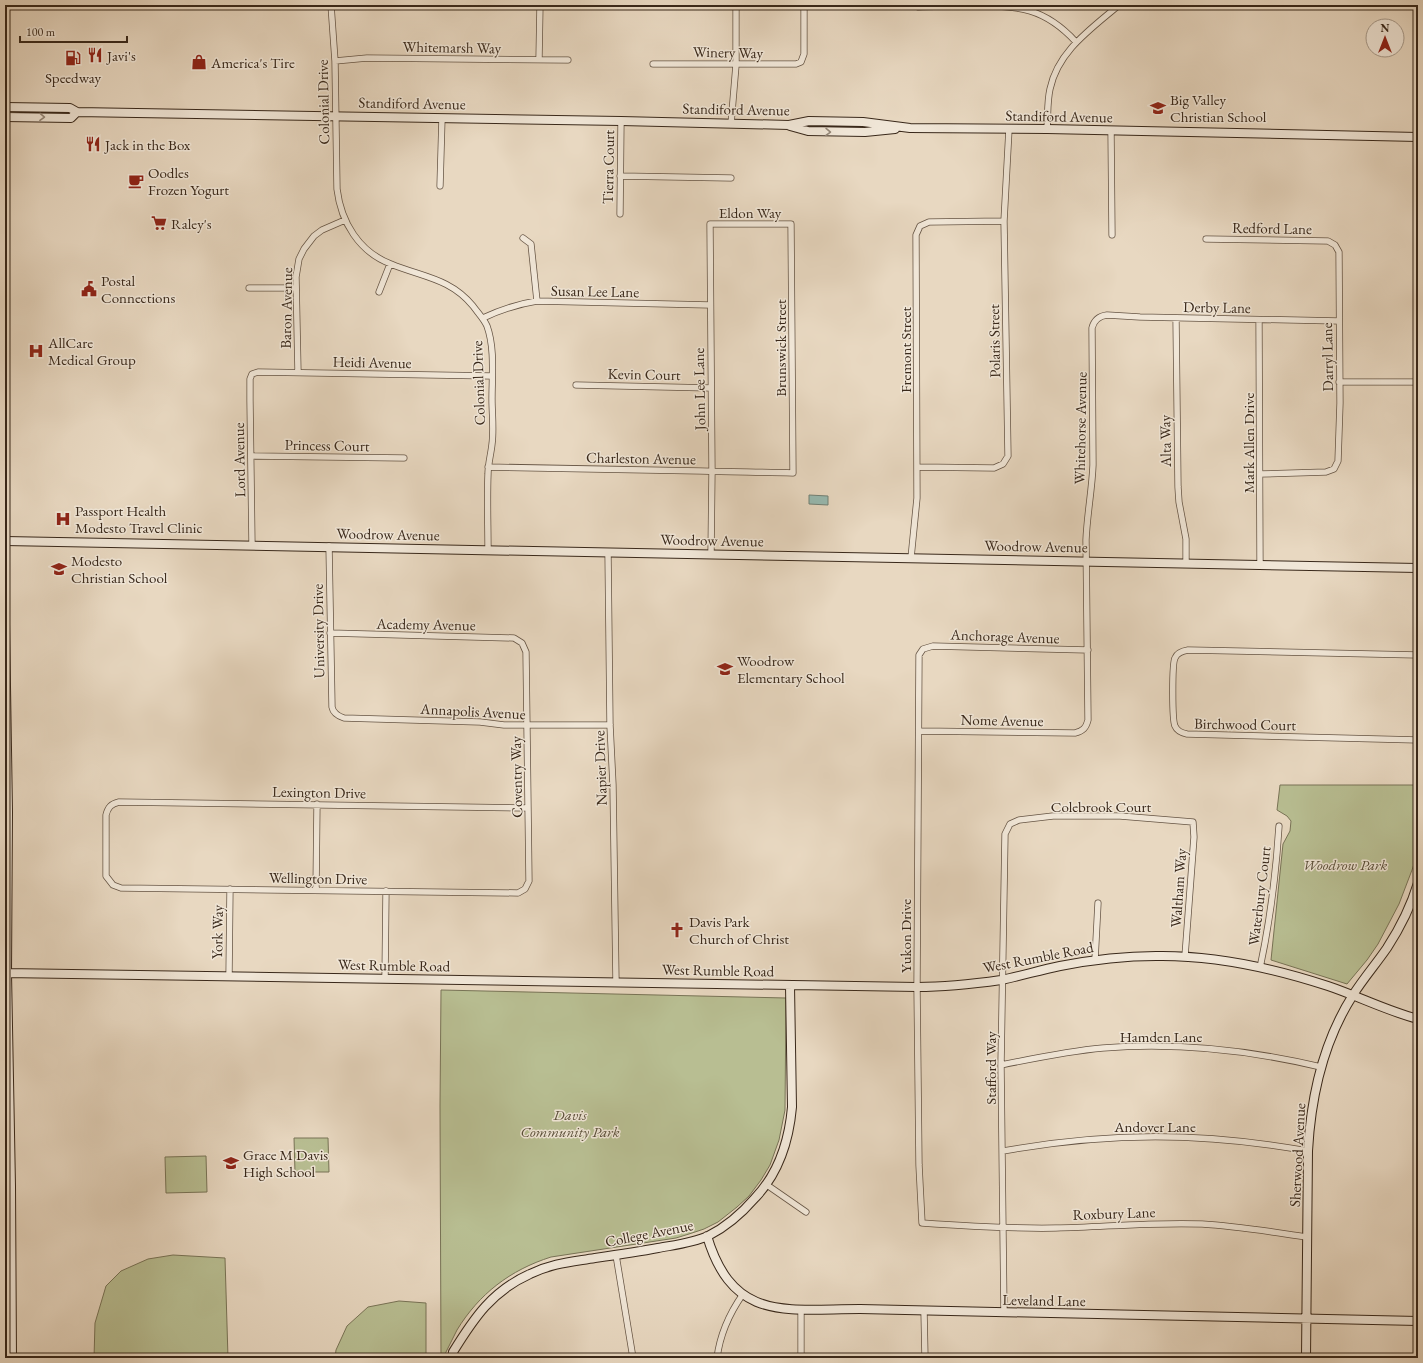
<svg xmlns="http://www.w3.org/2000/svg" width="1423" height="1363" viewBox="0 0 1423 1363" font-family="'EB Garamond',serif">
  <style>
    .green { fill: #b8be92; stroke: #787356 }
    .water { fill: #97bab1; stroke: #718075 }
    .lines { fill: none; stroke-linecap: round; stroke-linejoin: round }
    .street-casing { stroke: #655444; stroke-width: 7 }
    .secondary-casing { stroke: #39281a; stroke-width: 10 }
    .street { stroke: #f0e6d7; stroke-width: 5.5 }
    .secondary { stroke: #f0e6d7; stroke-width: 8 }
    .oneway { stroke: #948778 }
    .labels { text-anchor: middle; dominant-baseline: central; stroke-width: 3; stroke-linejoin: round; paint-order: stroke }
    .street-label { font-size: 15px; fill: #39281a; stroke: #f0e6d7 }
    .poi-label { font-size: 15px; fill: #39281a; stroke: #f0e6d7; text-anchor: start }
    .park-label { font-size: 15px; font-style: italic; fill: #594e38; stroke: #f0e6d7 }
  </style>
  <rect width="100%" height="100%" fill="#e8d8c1"/>
  <filter id="stains"><feTurbulence type="fractalNoise" baseFrequency=".005" numOctaves="4"/><feColorMatrix values="0 0 0 0 .2 0 0 0 0 .09 0 0 0 0 .02 0 0 0 .5 -.17"/></filter>
  <radialGradient id="worn" r=".72"><stop offset=".6" stop-color="#630" stop-opacity="0"/><stop offset="1" stop-color="#630" stop-opacity=".3"/></radialGradient>
  <path class="green" d="M1280,785h138v67l-6,18 -13,34 -21,40 -11,16 -20,24 -76,-24 12,-116 7,-13 1,-10 -4,-5 -10,-6z
    M441,990l345,8 -1,112 -6,30 -9,25 -9,15 -12,16 -12,11 -19,15 -14,7 -15,5 -13,4 -125,19c-41,13 -72,37 -94,73 -5,9 -9,19 -14,28h-2l-1,-252z
    M294,1138h34l1,34h-34z
    M206,1156l1,36 -41,1 -1,-36z
    M173,1255l52,3 3,100h-134l1,-35 11,-37 15,-15 27,-12z
    M399,1301l27,2v55h-91l1,-8 11,-24 21,-19z"/>
  <path class="water" d="M809,495l19,1v9l-19,-1z"/>
  <g class="lines">
    <defs>
      <path id="street" d="M331,5l4,56 2,128c4,33 22,63 54,75 31,13 59,14 82,42 5,7 11,13 14,20 8,22 5,50 5,73 0,15 2,30 0,45 -1,10 -4,20 -4,30 -1,25 0,51 0,76
        M912,5l6,2c18,-1 37,-1 55,-1 45,-1 72,2 103,36
        M539,59l1,-54
        M335,61l32,-3 201,2
        M653,64h143l5,-2 3,-8v-49
        M731,124l5,-59v-60
        M1047,129c1,-13 0,-27 3,-40 8,-38 41,-60 69,-84
        M1111,130l1,105
        M620,176l111,2
        M440,186l2,-68
        M620,214l1,-93
        M523,238l8,6 6,57
        M1206,239l122,2 7,4 4,7 1,151 -2,58 -4,8 -8,3 -66,2
        M249,288h47
        M379,292l11,-28
        M483,318c17,-8 35,-14 54,-17l173,4
        M1176,318l2,169 1,15 7,37v25
        M1259,320l1,245
        M298,372l-2,-95 3,-18 5,-10 10,-13 8,-6 23,-10
        M1339,382h79
        M576,385l135,3
        M251,456l153,2
        M488,467l213,4c31,1 61,1 92,2l-2,-249h-81l2,247 -1,83
        M918,467l76,1 9,-4 5,-8 -4,-235 5,-92
        M252,545l-2,-144v-22l2,-5 6,-2 234,4
        M329,546l3,161c1,6 6,9 12,11l136,4 24,3h106
        M608,552l2,173 3,60 3,197
        M911,558l6,-60 -1,-263 4,-9 9,-4 75,-1
        M330,633l184,5 8,5 4,9 3,229 -4,8 -7,4 -397,-5 -8,-3 -7,-9v-61c2,-8 5,-11 13,-13l409,6
        M1088,650l-155,-4 -10,3 -4,6 -2,332 2,178 3,58c44,3 89,6 134,5 48,-1 97,-6 146,-4 35,2 70,8 105,13
        M1418,655l-230,-5c-6,1 -11,3 -13,8 -3,5 -3,62 0,68 2,5 7,7 12,8l231,6
        M919,731l156,2c8,-2 11,-5 13,-13l-2,-180c1,-25 6,-50 7,-75l-1,-137c2,-8 7,-12 15,-13l33,2 199,4
        M316,890l1,-86
        M1095,960l3,-57
        M1260,968c10,-47 16,-94 19,-142
        M229,976l1,-87
        M385,979l1,-88
        M1001,1065c34,-7 68,-14 102,-17 74,-6 146,2 218,19
        M1003,1151c106,-19 199,-19 305,0
        M767,1185l39,27
        M616,1255l17,103
        M801,1310v48
        M924,1311l1,47
        M1004,1313l-3,-248 4,-231 5,-10 9,-4 34,-4h67l73,6 1,15 -9,119
        M717,1358c3,-24 12,-44 26,-64"/>
      <path id="secondary" d="M5,107l65,1 7,4 544,9 168,4 20,-4 54,1 47,6 137,1 371,8
        M5,117l66,1 6,-6
        M790,126l18,5 57,1 30,-3
        M5,541l1413,27
        M5,624l3,188 -1,161 4,213 1,172
        M5,973l912,14c28,0 56,-3 84,-7 20,-4 39,-10 59,-14 31,-6 63,-10 96,-10 57,-1 117,12 172,30 30,10 59,25 90,33
        M707,1236c26,87 80,73 153,73l558,12
        M452,1358l1,-6c21,-34 39,-61 77,-78 23,-11 41,-12 65,-16 21,-3 42,-6 63,-10 16,-3 35,-5 50,-12 18,-9 34,-23 47,-38 24,-25 34,-57 37,-91l-2,-121
        M1306,1358l2,-207c3,-55 15,-109 45,-156 10,-16 23,-31 34,-47 13,-20 24,-42 31,-65"/>
    </defs>
    <use href="#street" class="street-casing"/>
    <use href="#secondary" class="secondary-casing"/>
    <use href="#street" class="street"/>
    <use href="#secondary" class="secondary"/>
  </g>
  <defs><path id="oneway-chevron" d="M-2-3.5L2.5 0L-2 3.5" fill="none" stroke-width="1.6" stroke-linecap="round" stroke-linejoin="round"/></defs>
  <g class="oneway">
    <use href="#oneway-chevron" transform="translate(42 117) rotate(1)"/>
    <use href="#oneway-chevron" transform="translate(828 132) rotate(1)"/>
  </g>
  <defs>
    <symbol id="restaurant-bare" viewBox="-9 -9 18 18"><path d="M-5-6h1v4h1v-4h1v4h1v-4h1v5L-1.5 .5V6h-2V.5L-5-1ZM5-6V6H3V1.5H1.5Q1.5-4 5-6Z" fill="#8f2418" stroke="#f0e6d7" stroke-width="2.5" paint-order="stroke"/></symbol>
    <symbol id="fuel-bare" viewBox="-9 -9 18 18"><path d="M-5.5-6h7V0h2V4h1.3V-2.5L3-4.5l.8-.8L6-3V5H2.5V1h-1V6h-7ZM-4.2-4.7v3.2H.2V-4.7Z" fill="#8f2418" stroke="#f0e6d7" stroke-width="2.5" paint-order="stroke"/></symbol>
    <symbol id="shop-bare" viewBox="-9 -9 18 18"><path d="M-5-2.5h2.3a2.7 3.5 0 0 1 5.4 0H5L5.5 6h-11ZM-1.5-2.5h3a1.5 2.3 0 0 0-3 0Z" fill="#8f2418" stroke="#f0e6d7" stroke-width="2.5" paint-order="stroke"/></symbol>
    <symbol id="school-bare" viewBox="-9 -9 18 18"><path d="M0-5L7-2L0 1L-7-2ZM-4 1L0 2.5L4 1V4Q0 6-4 4Z" fill="#8f2418" stroke="#f0e6d7" stroke-width="2.5" paint-order="stroke"/></symbol>
    <symbol id="cafe-bare" viewBox="-9 -9 18 18"><path d="M-5.5-4.5H6V0H3Q3 3.5 0 3.5H-2.5Q-5.5 3.5-5.5 0ZM3-3.2v2h1.7v-2ZM-6 4.5H4V6H-6Z" fill="#8f2418" stroke="#f0e6d7" stroke-width="2.5" paint-order="stroke"/></symbol>
    <symbol id="supermarket-bare" viewBox="-9 -9 18 18"><path d="M-6-5.5h2.5l.6 2H6L4.5 2H-2.5L-4.4-4H-6ZM-1.5 3.2a1.3 1.3 0 1 0 .1 0ZM3 3.2a1.3 1.3 0 1 0 .1 0Z" fill="#8f2418" stroke="#f0e6d7" stroke-width="2.5" paint-order="stroke"/></symbol>
    <symbol id="civic-bare" viewBox="-9 -9 18 18"><path d="M-.6-6.5H3V-4.5H.6V-3L4-1V1h2V6H-6V1h2V-1L-.6-3ZM-1.2 2.5V6h2.4V2.5Z" fill="#8f2418" stroke="#f0e6d7" stroke-width="2.5" paint-order="stroke"/></symbol>
    <symbol id="hospital-bare" viewBox="-9 -9 18 18"><path d="M-5-5h3v3.5h4V-5h3V5h-3V1.5h-4V5h-3Z" fill="#8f2418" stroke="#f0e6d7" stroke-width="2.5" paint-order="stroke"/></symbol>
    <symbol id="church-bare" viewBox="-9 -9 18 18"><path d="M-1.2-6h2.4v3.5h3.3v2.4h-3.3V6h-2.4V-.1h-3.3v-2.4h3.3Z" fill="#8f2418" stroke="#f0e6d7" stroke-width="2.5" paint-order="stroke"/></symbol>
  </defs>
  <g fill-rule="evenodd">
    <use href="#restaurant-bare" x="84" y="44" width="22" height="22"/>
    <use href="#fuel-bare" x="62" y="47" width="22" height="22"/>
    <use href="#shop-bare" x="188" y="51" width="22" height="22"/>
    <use href="#school-bare" x="1147" y="97" width="22" height="22"/>
    <use href="#restaurant-bare" x="82" y="133" width="22" height="22"/>
    <use href="#cafe-bare" x="125" y="170" width="22" height="22"/>
    <use href="#supermarket-bare" x="148" y="212" width="22" height="22"/>
    <use href="#civic-bare" x="78" y="278" width="22" height="22"/>
    <use href="#hospital-bare" x="25" y="340" width="22" height="22"/>
    <use href="#hospital-bare" x="52" y="508" width="22" height="22"/>
    <use href="#school-bare" x="48" y="558" width="22" height="22"/>
    <use href="#school-bare" x="714" y="658" width="22" height="22"/>
    <use href="#church-bare" x="666" y="919" width="22" height="22"/>
    <use href="#school-bare" x="220" y="1152" width="22" height="22"/>
  </g>
  <g class="labels">
    <g class="street-label">
      <text transform="translate(452 47) rotate(1)">Whitemarsh Way</text>
      <text transform="translate(728 52) rotate(1)">Winery Way</text>
      <text transform="translate(323 102) rotate(-91)">Colonial Drive</text>
      <text transform="translate(412 103) rotate(1)">Standiford Avenue</text>
      <text transform="translate(736 109) rotate(1)">Standiford Avenue</text>
      <text transform="translate(1059 116) rotate(1)">Standiford Avenue</text>
      <text transform="translate(608 167) rotate(-89)">Tierra Court</text>
      <text x="750" y="212">Eldon Way</text>
      <text transform="translate(1272 228) rotate(1)">Redford Lane</text>
      <text transform="translate(595 291) rotate(1)">Susan Lee Lane</text>
      <text transform="translate(1217 307) rotate(1)">Derby Lane</text>
      <text transform="translate(286 308) rotate(-89)">Baron Avenue</text>
      <text transform="translate(994 341) rotate(-91)">Polaris Street</text>
      <text transform="translate(780 348) rotate(-90)">Brunswick Street</text>
      <text transform="translate(905 350) rotate(-90)">Fremont Street</text>
      <text transform="translate(1327 357) rotate(-91)">Darryl Lane</text>
      <text transform="translate(372 362) rotate(1)">Heidi Avenue</text>
      <text transform="translate(644 374) rotate(1)">Kevin Court</text>
      <text transform="translate(478 383) rotate(-92)">Colonial Drive</text>
      <text transform="translate(699 389) rotate(-91)">John Lee Lane</text>
      <text transform="translate(1080 428) rotate(-89)">Whitehorse Avenue</text>
      <text transform="translate(1165 441) rotate(-91)">Alta Way</text>
      <text transform="translate(1248 443) rotate(-90)">Mark Allen Drive</text>
      <text transform="translate(327 445) rotate(1)">Princess Court</text>
      <text transform="translate(641 458) rotate(1)">Charleston Avenue</text>
      <text transform="translate(239 460) rotate(-91)">Lord Avenue</text>
      <text transform="translate(388 534) rotate(1)">Woodrow Avenue</text>
      <text transform="translate(712 540) rotate(1)">Woodrow Avenue</text>
      <text transform="translate(1036 546) rotate(1)">Woodrow Avenue</text>
      <text transform="translate(426 624) rotate(1)">Academy Avenue</text>
      <text transform="translate(318 631) rotate(-91)">University Drive</text>
      <text transform="translate(1005 636) rotate(2)">Anchorage Avenue</text>
      <text transform="translate(473 711) rotate(3)">Annapolis Avenue</text>
      <text transform="translate(1002 720) rotate(1)">Nome Avenue</text>
      <text transform="translate(1245 724) rotate(1)">Birchwood Court</text>
      <text transform="translate(600 768) rotate(-92)">Napier Drive</text>
      <text transform="translate(516 777) rotate(-91)">Coventry Way</text>
      <text transform="translate(319 792) rotate(1)">Lexington Drive</text>
      <text x="1101" y="806">Colebrook Court</text>
      <text transform="translate(318 878) rotate(1)">Wellington Drive</text>
      <text transform="translate(1178 888) rotate(-86)">Waltham Way</text>
      <text transform="translate(1259 896) rotate(-83)">Waterbury Court</text>
      <text transform="translate(217 932) rotate(-89)">York Way</text>
      <text transform="translate(905 936) rotate(-90)">Yukon Drive</text>
      <text transform="translate(1038 957) rotate(-11)">West Rumble Road</text>
      <text transform="translate(394 965) rotate(1)">West Rumble Road</text>
      <text transform="translate(718 970) rotate(1)">West Rumble Road</text>
      <text x="1161" y="1036">Hamden Lane</text>
      <text transform="translate(990 1068) rotate(-90)">Stafford Way</text>
      <text x="1155" y="1126">Andover Lane</text>
      <text transform="translate(1297 1155) rotate(-87)">Sherwood Avenue</text>
      <text transform="translate(1114 1213) rotate(-2)">Roxbury Lane</text>
      <text transform="translate(649 1233) rotate(-11)">College Avenue</text>
      <text transform="translate(1044 1300) rotate(1)">Leveland Lane</text>
    </g>
    <g class="poi-label">
      <text x="107" y="55">Javi's</text>
      <text x="211" y="62">America's Tire</text>
      <text x="73" y="77" text-anchor="middle">Speedway</text>
      <text x="1170" y="99">Big Valley<tspan x="1170" dy="17">Christian School</tspan></text>
      <text x="105" y="144">Jack in the Box</text>
      <text x="148" y="172">Oodles<tspan x="148" dy="17">Frozen Yogurt</tspan></text>
      <text x="171" y="223">Raley's</text>
      <text x="101" y="280">Postal<tspan x="101" dy="17">Connections</tspan></text>
      <text x="48" y="342">AllCare<tspan x="48" dy="17">Medical Group</tspan></text>
      <text x="75" y="510">Passport Health<tspan x="75" dy="17">Modesto Travel Clinic</tspan></text>
      <text x="71" y="560">Modesto<tspan x="71" dy="17">Christian School</tspan></text>
      <text x="737" y="660">Woodrow<tspan x="737" dy="17">Elementary School</tspan></text>
      <text x="689" y="921">Davis Park<tspan x="689" dy="17">Church of Christ</tspan></text>
      <text x="243" y="1154">Grace M Davis<tspan x="243" dy="17">High School</tspan></text>
    </g>
    <g class="park-label">
      <text x="1345" y="864">Woodrow Park</text>
      <text x="570" y="1114">Davis<tspan x="570" dy="17">Community Park</tspan></text>
    </g>
  </g>
  <rect width="1423" height="1363" fill="none" stroke="#e8d8c1" stroke-width="20"/>
  <rect x="6" y="6" width="1411" height="1351" fill="none" stroke="#39281a" stroke-width="2"/>
  <rect x="10" y="10" width="1403" height="1343" fill="none" stroke="#39281a"/>
  <g transform="translate(1385 38)"><circle r="19" fill="#f0e6d7" stroke="#a79a8b"/>
  <path d="M0-3L7 15L0 10L-7 15Z" fill="#8f2418"/>
  <text y="-6" font-size="11" font-weight="bold" text-anchor="middle" fill="#39281a">N</text>
  </g>
  <path d="M20 36v6h107v-6" fill="none" stroke="#39281a" stroke-width="2"/>
  <text x="26" y="36" font-size="12" fill="#39281a" stroke="#f0e6d7" stroke-width="3" paint-order="stroke">100 m</text>
  <rect width="100%" height="100%" filter="url(#stains)"/>
  <rect width="100%" height="100%" fill="url(#worn)"/>
</svg>
